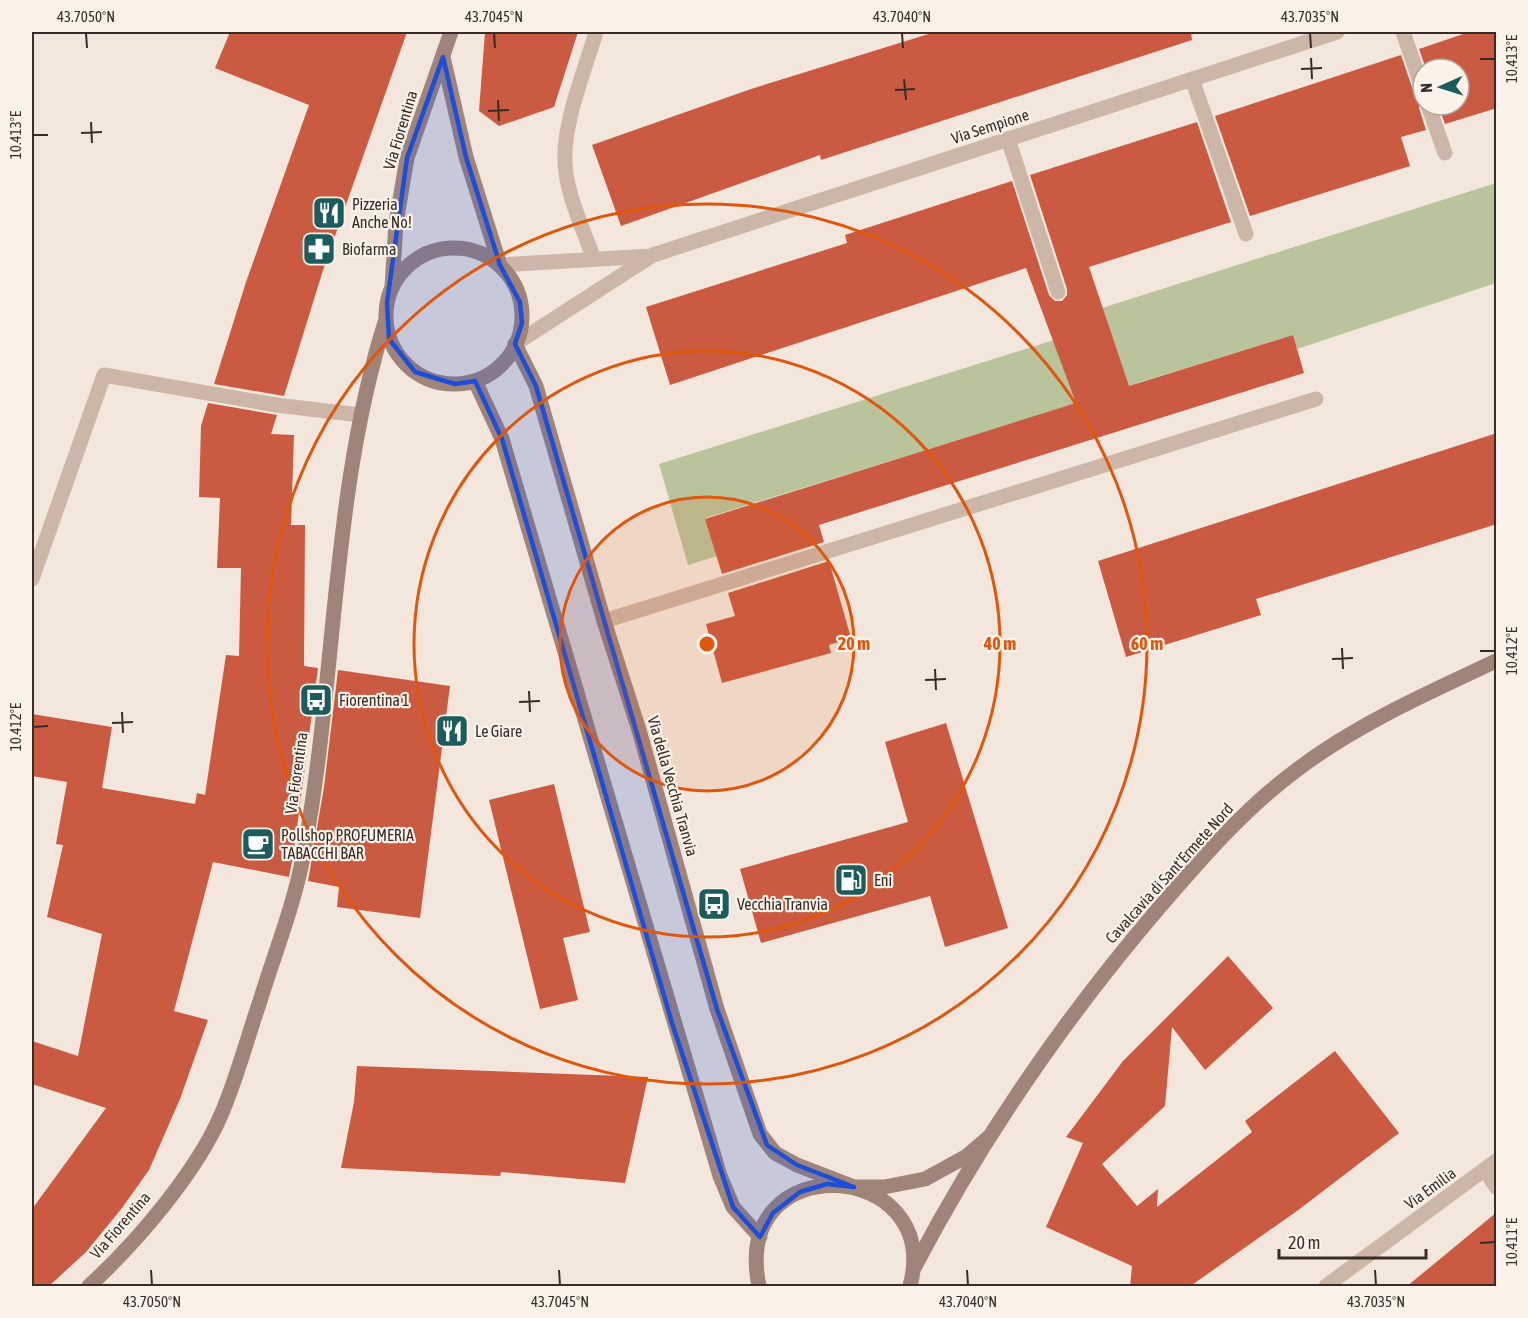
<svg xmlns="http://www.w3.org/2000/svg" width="1528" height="1318" viewBox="0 0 1528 1318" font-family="'Asap Condensed',sans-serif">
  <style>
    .green { fill: #b9c39c }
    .building { fill: #cb5a43 }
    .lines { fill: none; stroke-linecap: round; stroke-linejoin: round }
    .service { stroke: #ccb6a8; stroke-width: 15 }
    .minor { stroke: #ccb6a8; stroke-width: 15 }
    .secondary { stroke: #a08479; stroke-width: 15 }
    .marked { fill: #1d4ed8; fill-opacity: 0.2; stroke: #1d4ed8; stroke-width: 4.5; stroke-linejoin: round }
    .ticks { fill: none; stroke: #392c28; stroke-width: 2 }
    .ring { fill: none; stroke: #df570d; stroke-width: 3 }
    .labels { text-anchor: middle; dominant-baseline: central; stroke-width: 4.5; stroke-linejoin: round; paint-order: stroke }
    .street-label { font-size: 16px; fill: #392c28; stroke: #fbf2e9 }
    .poi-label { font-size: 16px; fill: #392c28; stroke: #fbf2e9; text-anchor: start }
    .centre { fill: #df570d; stroke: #fbf2e9; stroke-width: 3 }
    .ring-label { font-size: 18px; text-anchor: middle; font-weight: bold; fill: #df570d; stroke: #fbf2e9; stroke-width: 4.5; stroke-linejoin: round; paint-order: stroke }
    .neatline { fill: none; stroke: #392c28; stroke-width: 2 }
    .ticks-label { font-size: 15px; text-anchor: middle; fill: #392c28 }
  </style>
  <rect width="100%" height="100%" fill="#f3e7dd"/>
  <path class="green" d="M1496,183v100l-199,66 -4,-14 -156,48 11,38 -58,19 -12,-37 -373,115 12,38 -29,9 -29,-101 395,-124 48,-32z"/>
  <path class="building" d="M230,32h177l-83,235 -40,129 -70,-12 32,-102 63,-177 -94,-37z
    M485,32h93l-24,75 -55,19 -20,-15z
    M935,32h256l1,8 -371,120 -1,-5 -199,71 -29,-81 159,-56z
    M1469,32h28v76l-52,16 -7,-19h21v-36h-33l-7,-20z
    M1401,55l13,38 6,6 -1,9 7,22 -25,7 9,29 -160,50 -35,-100z
    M1197,122l34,100 -142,45 40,119 164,-51 11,38 -485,152 5,17 -102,32 -17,-55 371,-116 -50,-135 -356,117 -24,-78 201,-64 -2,-8 167,-54 37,114 6,6h7l5,-6v-6l-37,-114z
    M208,403l69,12 -6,19 23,1 -3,90h14l-1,141 14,2 -24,182 -5,27 -76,-15 -39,149 34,9 -28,79 -31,71 -27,38 -36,44 -38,35h-16v-78l74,-101 -74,-24v-43l46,15 24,-122 -55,-17 16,-72 -7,-1 11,-62 -35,-6v-62l80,13 -10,61 93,16 2,-11 8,2 21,-140 13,1 2,-88h-24l3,-70 -21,-1 2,-71z
    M1497,433v91l-241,75 5,16 -135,42 -28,-96z
    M829,561l22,77 -22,7 2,8 -109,30 -16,-59 29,-8 -7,-23z
    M338,670l112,16 -30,232 -83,-11 2,-20 -31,-6 16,-94z
    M946,723l62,205 -63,19 -15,-51 -169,47 -21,-74 168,-47 -23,-80z
    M554,784l36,148 -27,6 15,62 -38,9 -51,-209z
    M1228,956l45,52 -68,62 -33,-43 -7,79 -63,58 35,42 21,-17 -1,18 95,-75 -7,-11 90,-70 64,82 -102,78 -108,76h-59l2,-21 -86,-39 37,-84 -17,-6 57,-76z
    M357,1066l291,11 -23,106 -124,-11 -1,4 -159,-8 13,-66z
    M1497,1212v75h-91z"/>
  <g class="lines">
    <path class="service" d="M1403,32l20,58
      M1192,79l54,155
      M1428,105l17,48
      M1008,139l50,153
      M594,259c-11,-31 -28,-65 -29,-97 -2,-40 20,-92 31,-130
      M32,579l72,-204 172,30 84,10
      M604,621l712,-222
      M1485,1169l11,18"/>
    <path class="minor" d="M500,265l150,-9
      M515,344l138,-89 684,-223
      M1326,1286l170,-125"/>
    <path class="secondary" d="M443,57l23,100 34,108
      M386 316a68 68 0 1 1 136 0a68 68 0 1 1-136 0Z
      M392,287l4,-64 11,-65 44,-126
      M515,344l21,42 68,235 35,109 78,279 43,125 15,19 22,12 57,22h30l41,-8 42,-23 22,-19
      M475,381l27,58 218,737 13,31 27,30
      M914,1268c67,-128 150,-249 244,-359 43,-50 87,-101 140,-140 59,-45 132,-77 198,-108
      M89,1286c47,-43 107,-113 132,-171 16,-37 26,-76 39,-114 15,-49 35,-98 44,-149 33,-177 27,-361 82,-533
      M759,1286c-29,-142 185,-126 151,0"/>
  </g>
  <path class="marked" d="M443,57l23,100 34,108 20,37 2,21 -7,21 21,42 181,623 50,136 30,20 57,22 -27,-3 -27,8 -27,21 -13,24 -27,-30 -61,-184 -170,-584 -27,-58 -20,3 -40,-12 -26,-33 -2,-36 20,-145z"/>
  <path class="ticks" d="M86,33l1,15M494,33l1,15M902,33l1,15M1310,33l1,15M1311,58l1,21M1480,59h15M1301,69l21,-1M904,79l2,21M895,90l20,-1M498,100l1,21M488,111l21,-1M91,122l1,21M81,133l21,-1M33,135h15M1342,648l1,21M1480,651h15M1332,659l21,-1M935,669l1,21M925,680l21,-1M529,691l1,21M519,702l21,-1M122,712l1,21M112,723l21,-1M33,727l15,-1M1480,1243l15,-1M151,1270l1,15M559,1270l1,15M967,1270l1,15M1375,1270l1,15"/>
  <circle cx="707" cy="644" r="147" fill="#df570d" fill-opacity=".12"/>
  <g class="ring">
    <circle cx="707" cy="644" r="147"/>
    <circle cx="707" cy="644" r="293"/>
    <circle cx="707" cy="644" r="440"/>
  </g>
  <defs>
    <symbol id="restaurant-square" viewBox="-11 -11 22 22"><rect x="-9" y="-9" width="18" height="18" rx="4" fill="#1c5c5c" stroke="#fbf2e9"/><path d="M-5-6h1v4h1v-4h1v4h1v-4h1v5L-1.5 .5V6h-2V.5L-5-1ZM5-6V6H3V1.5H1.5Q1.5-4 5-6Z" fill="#fff"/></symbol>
    <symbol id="pharmacy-square" viewBox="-11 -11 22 22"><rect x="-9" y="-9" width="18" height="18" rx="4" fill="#1c5c5c" stroke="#fbf2e9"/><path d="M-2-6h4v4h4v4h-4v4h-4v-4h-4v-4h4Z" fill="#fff"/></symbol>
    <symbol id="bus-square" viewBox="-11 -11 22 22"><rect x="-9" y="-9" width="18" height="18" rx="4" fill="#1c5c5c" stroke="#fbf2e9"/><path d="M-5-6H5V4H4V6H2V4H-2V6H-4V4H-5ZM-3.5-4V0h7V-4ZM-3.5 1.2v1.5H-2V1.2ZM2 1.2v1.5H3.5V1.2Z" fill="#fff"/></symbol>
    <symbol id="cafe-square" viewBox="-11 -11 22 22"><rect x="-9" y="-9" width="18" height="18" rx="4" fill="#1c5c5c" stroke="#fbf2e9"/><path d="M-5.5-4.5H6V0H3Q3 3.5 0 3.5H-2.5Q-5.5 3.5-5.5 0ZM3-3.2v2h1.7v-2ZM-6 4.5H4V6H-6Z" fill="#fff"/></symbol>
    <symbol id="fuel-square" viewBox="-11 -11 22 22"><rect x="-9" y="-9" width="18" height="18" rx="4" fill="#1c5c5c" stroke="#fbf2e9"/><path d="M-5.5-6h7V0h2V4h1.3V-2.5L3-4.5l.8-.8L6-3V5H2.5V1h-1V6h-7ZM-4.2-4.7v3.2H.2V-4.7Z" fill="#fff"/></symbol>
  </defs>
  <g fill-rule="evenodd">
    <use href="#restaurant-square" x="310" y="194" width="38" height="38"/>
    <use href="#pharmacy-square" x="300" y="230" width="38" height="38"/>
    <use href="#bus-square" x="297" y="681" width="38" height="38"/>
    <use href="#restaurant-square" x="433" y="712" width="38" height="38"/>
    <use href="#cafe-square" x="239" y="825" width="38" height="38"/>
    <use href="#fuel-square" x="832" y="861" width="38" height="38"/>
    <use href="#bus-square" x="695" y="885" width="38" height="38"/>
  </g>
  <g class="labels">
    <g class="street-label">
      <text transform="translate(990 126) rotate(-18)">Via Sempione</text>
      <text transform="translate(400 130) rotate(-73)">Via Fiorentina</text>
      <text transform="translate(296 773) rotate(-82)">Via Fiorentina</text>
      <text transform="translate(673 786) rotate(74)">Via della Vecchia Tranvia</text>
      <text transform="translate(1169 873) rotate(-48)">Cavalcavia di Sant'Ermete Nord</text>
      <text transform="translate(1430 1188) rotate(-36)">Via Emilia</text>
      <text transform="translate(120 1225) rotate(-49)">Via Fiorentina</text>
    </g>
    <g class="poi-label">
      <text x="352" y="204">Pizzeria<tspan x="352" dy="18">Anche No!</tspan></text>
      <text x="342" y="249">Biofarma</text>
      <text x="339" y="700">Fiorentina 1</text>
      <text x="475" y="731">Le Giare</text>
      <text x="281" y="835">Pollshop PROFUMERIA<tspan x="281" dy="18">TABACCHI BAR</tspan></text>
      <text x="874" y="880">Eni</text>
      <text x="737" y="904">Vecchia Tranvia</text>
    </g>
  </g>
  <circle cx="707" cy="644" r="9" class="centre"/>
  <g class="ring-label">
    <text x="854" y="650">20 m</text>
    <text x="1000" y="650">40 m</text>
    <text x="1147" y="650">60 m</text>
  </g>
  <rect width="1528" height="1318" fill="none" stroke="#fbf2e9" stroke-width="66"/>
  <g transform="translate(1441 87) rotate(267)"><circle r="28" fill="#fbf2e9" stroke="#ada39c" stroke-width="1.5"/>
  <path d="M0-4.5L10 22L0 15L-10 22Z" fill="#1c5c5c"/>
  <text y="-9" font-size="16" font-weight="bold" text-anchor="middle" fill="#392c28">N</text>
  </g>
  <path d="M1279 1249v9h147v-9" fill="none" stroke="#392c28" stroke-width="3"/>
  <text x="1288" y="1249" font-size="18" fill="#392c28" stroke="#fbf2e9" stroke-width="4.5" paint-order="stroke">20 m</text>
  <rect x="33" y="33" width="1462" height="1252" class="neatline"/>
  <g class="ticks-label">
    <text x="86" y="22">43.7050°N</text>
    <text x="494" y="22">43.7045°N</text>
    <text x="902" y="22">43.7040°N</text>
    <text x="1310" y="22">43.7035°N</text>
    <text transform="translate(1512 59) rotate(-90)" y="5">10.413°E</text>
    <text transform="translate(16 135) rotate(-90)" y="5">10.413°E</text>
    <text transform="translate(1512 651) rotate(-90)" y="5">10.412°E</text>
    <text transform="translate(16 727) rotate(-90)" y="5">10.412°E</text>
    <text transform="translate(1512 1242) rotate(-90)" y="5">10.411°E</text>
    <text x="152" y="1307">43.7050°N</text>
    <text x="560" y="1307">43.7045°N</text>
    <text x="968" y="1307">43.7040°N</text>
    <text x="1376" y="1307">43.7035°N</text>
  </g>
</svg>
